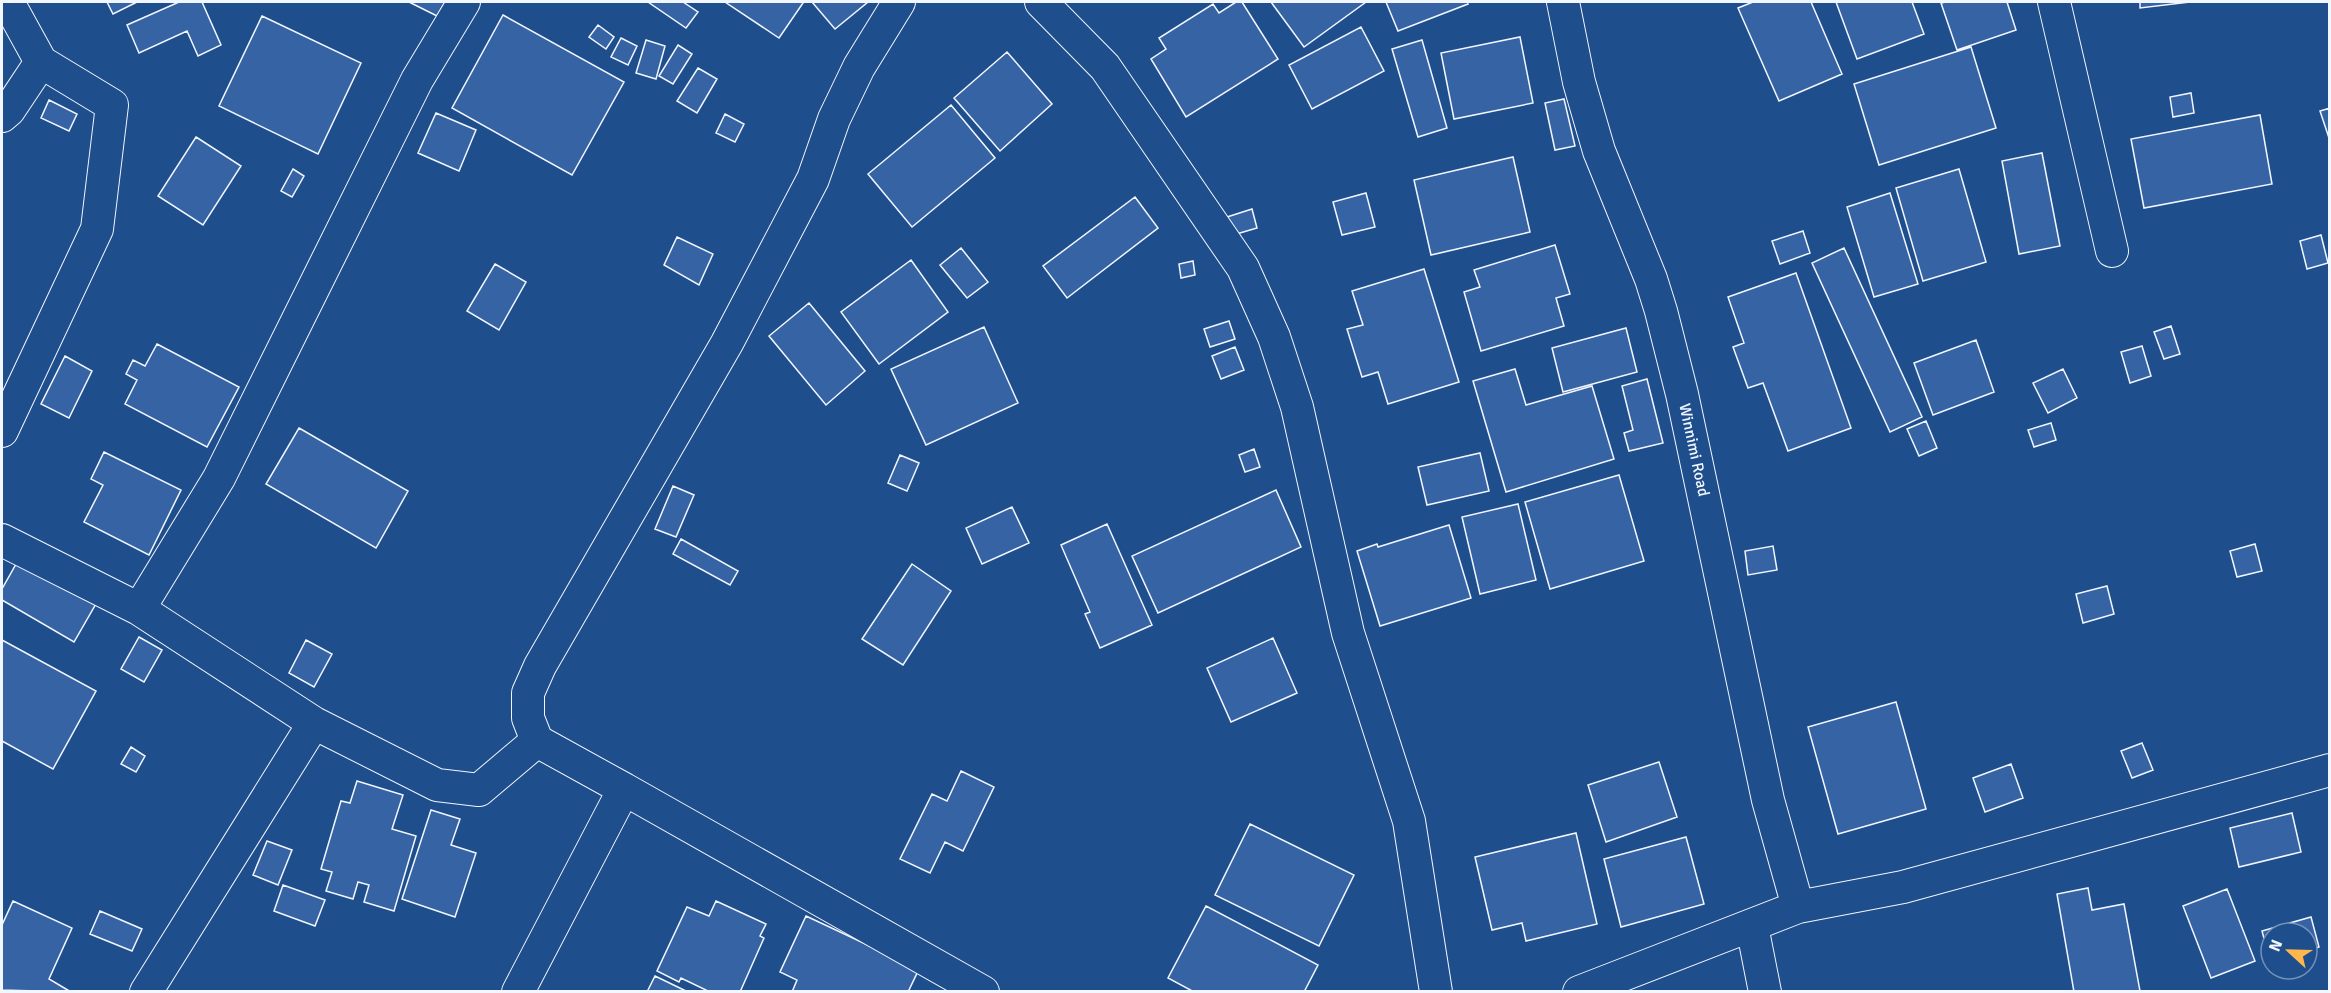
<svg xmlns="http://www.w3.org/2000/svg" width="2331" height="993" viewBox="0 0 2331 993" font-family="Signika,sans-serif">
  <style>
    .building { fill: #3563a3; stroke: #f2f6ff; stroke-width: 1.5 }
    .lines { fill: none; stroke-linecap: round; stroke-linejoin: round }
    .minor-casing { stroke: #f2f6ff; stroke-width: 34 }
    .minor { stroke: #1f4e8c; stroke-width: 32 }
    .labels { text-anchor: middle; dominant-baseline: central; stroke-width: 4.5; stroke-linejoin: round; paint-order: stroke }
    .street-label { font-size: 16px; fill: #f2f6ff; stroke: #1f4e8c }
  </style>
  <rect width="100%" height="100%" fill="#1f4e8c"/>
  <path class="building" d="M107,2h30l-24,12z
    M179,2h23l19,43 -23,11 -11,-25 -48,22 -12,-28z
    M409,2h36l-8,14z
    M648,2h35l15,10 -12,16z
    M725,2h76l2,1 -24,35z
    M812,2h56l-33,27z
    M1236,2h6l36,57 -92,58 -35,-58 15,-10 -7,-11 54,-34 6,9z
    M1271,2h95l-62,45z
    M1386,2h81l1,2 -70,27z
    M1753,2h58l31,72 -63,27 -41,-93z
    M1836,2h76l12,32 -67,25z
    M1946,2h61l9,28 -59,20 -16,-47z
    M2140,2h50l-50,6z
    M503,15l121,67 -52,93 -120,-67z
    M262,16l99,47 -43,91 -99,-48z
    M598,25l16,12 -8,12 -17,-12z
    M1361,27l23,44 -72,38 -23,-44z
    M1520,37l13,66 -79,16 -13,-66z
    M621,38l16,8 -9,19 -17,-8z
    M646,40l19,6 -9,33 -20,-6z
    M1422,40l25,88 -29,9 -26,-88z
    M678,45l14,9 -19,30 -14,-8z
    M1971,47l25,81 -117,37 -25,-81z
    M1007,52l45,52 -52,47 -46,-53z
    M698,68l19,11 -20,34 -20,-12z
    M2191,93l3,20 -21,4 -3,-20z
    M1564,99l11,47 -20,4 -10,-47z
    M49,100l28,14 -8,17 -28,-13z
    M951,105l44,53 -83,69 -44,-53z
    M2330,108v33l-10,-30z
    M436,113l40,17 -17,41 -41,-18z
    M725,114l19,10 -9,18 -19,-9z
    M2260,115l12,69 -128,24 -13,-69z
    M196,137l45,29 -38,59 -45,-29z
    M2042,153l18,93 -41,8 -17,-93z
    M1513,157l17,75 -99,23 -17,-75z
    M293,169l11,7 -12,21 -11,-6z
    M1959,169l27,93 -63,19 -27,-93z
    M1366,193l9,34 -33,8 -9,-33z
    M1890,193l28,91 -44,13 -27,-90z
    M1135,197l23,31 -91,70 -24,-32z
    M1252,209l5,19 -24,7 -6,-18z
    M1803,231l7,22 -30,11 -8,-23z
    M2321,235l7,28 -21,6 -7,-28z
    M677,237l36,17 -14,31 -35,-20z
    M1555,245l15,49 -14,4 8,28 -83,25 -17,-59 16,-5 -6,-17z
    M961,248l27,34 -21,16 -27,-33z
    M1844,248l78,169 -32,15 -78,-169z
    M911,260l37,52 -69,52 -38,-52z
    M1193,261l2,14 -14,3 -2,-14z
    M495,264l31,18 -27,48 -32,-19z
    M1424,269l35,113 -71,22 -10,-32 -16,5 -15,-48 16,-4 -11,-34z
    M1796,273l55,155 -63,23 -25,-68 -15,5 -15,-41 11,-4 -16,-46z
    M809,303l56,68 -39,34 -57,-69z
    M1229,321l6,18 -25,8 -6,-18z
    M2171,326l9,28 -16,5 -10,-27z
    M984,327l34,76 -92,42 -35,-76z
    M1626,328l11,44 -74,20 -11,-44z
    M1976,340l18,52 -61,23 -19,-52z
    M157,344l82,43 -32,60 -82,-43 12,-24 -11,-6 7,-14 12,6z
    M2142,346l9,30 -21,7 -9,-31z
    M1235,347l9,23 -23,9 -9,-23z
    M65,356l27,15 -23,47 -28,-14z
    M1515,369l11,36 66,-19 22,73 -108,33 -33,-111z
    M2063,369l14,29 -29,15 -15,-30z
    M1647,379l16,64 -34,8 -5,-18 9,-3 -11,-44z
    M1926,421l11,27 -18,8 -12,-27z
    M2051,423l5,17 -22,7 -6,-17z
    M299,428l109,63 -32,57 -110,-64z
    M1254,449l6,18 -15,5 -6,-17z
    M104,452l77,38 -32,65 -65,-33 19,-37 -12,-6z
    M1480,453l9,38 -62,14 -9,-38z
    M900,455l19,8 -12,28 -19,-8z
    M1619,475l25,86 -94,28 -25,-87z
    M673,486l21,9 -18,42 -21,-8z
    M1276,490l25,57 -143,66 -26,-57z
    M1518,504l18,76 -56,14 -18,-77z
    M1012,507l17,36 -47,21 -16,-36z
    M1107,524l45,101 -52,23 -15,-34 5,-2 -29,-67z
    M1449,525l22,73 -91,28 -23,-75 20,-7 1,3z
    M681,539l57,32 -8,14 -57,-31z
    M2255,544l7,27 -25,6 -7,-26z
    M1773,546l4,24 -29,5 -3,-24z
    M20,557l77,45 -23,40 -72,-42v-11z
    M912,564l39,27 -48,74 -41,-26z
    M2107,586l7,28 -31,9 -7,-29z
    M139,637l23,13 -18,32 -23,-13z
    M1273,638l24,55 -66,29 -24,-54z
    M2,640l94,51 -43,78 -51,-28z
    M306,640l26,14 -18,33 -25,-14z
    M1896,702l30,107 -88,25 -30,-107z
    M2142,743l11,27 -21,8 -11,-27z
    M131,747l14,9 -9,16 -15,-8z
    M1659,762l18,55 -71,25 -18,-57z
    M2011,764l12,34 -38,14 -12,-34z
    M961,771l33,16 -31,64 -18,-9 -15,31 -30,-14 32,-65 15,7z
    M357,781l46,14 -11,34 24,7 -22,75 -30,-9 5,-17 -11,-3 -5,17 -27,-8 6,-19 -11,-3 20,-68 9,2z
    M431,810l29,9 -9,26 25,8 -21,64 -53,-18z
    M2292,813l9,39 -62,15 -9,-39z
    M1250,824l104,51 -35,71 -104,-51z
    M1576,833l21,91 -71,17 -4,-18 -30,7 -17,-73z
    M1686,837l18,67 -83,23 -17,-68z
    M267,841l25,9 -14,35 -25,-10z
    M283,885l42,15 -10,26 -41,-15z
    M2088,888l4,22 32,-6 16,87 -66,1 -17,-98z
    M2227,889l28,72 -44,17 -28,-72z
    M13,901l59,27 -23,51 22,13 -69,-2v-65z
    M716,901l50,23 -6,12 4,2 -24,54h-30l-29,-14 -2,4 -22,-11 30,-64 22,9z
    M1206,906l112,59 -14,27h-110l-26,-14z
    M100,911l42,18 -10,22 -42,-17z
    M806,916l113,53 -11,23h-116l5,-12 -17,-8z
    M2311,917l8,30 -12,4v-18h-36l-1,28 -8,-30z
    M655,976l33,16h-41z"/>
  <g class="lines">
    <defs>
      <path id="minor" d="M1041,2l64,65 138,201 31,69 23,70 51,226 61,188 27,171
        M1563,2l16,80 20,69 52,128 10,32 21,83 86,406 30,107
        M2054,2l58,249
        M2,116l7,-6 32,-48 -33,-60
        M2,431l95,-202 15,-124 -71,-43
        M2,540l137,69 175,114 123,62 42,5 58,-49
        M139,609l80,-131 198,-398 47,-78
        M624,789l359,203
        M1752,926l13,66
        M146,992l168,-269
        M518,992l106,-203 -87,-48 -9,-23v-25l12,-27 187,-323 86,-164 21,-60 25,-52 40,-65
        M1579,992l219,-85 105,-20 427,-117"/>
    </defs>
    <use href="#minor" class="minor-casing"/>
    <use href="#minor" class="minor"/>
  </g>
  <g class="labels">
    <g class="street-label">
      <text transform="translate(1694 450) rotate(78)">Winnimi Road</text>
    </g>
  </g>
  <rect width="2331" height="993" fill="none" stroke="#f2f6ff" stroke-width="6"/>
  <g transform="translate(2289 951) rotate(292)"><circle r="28" fill="#1f4e8c" stroke="#7391ba" stroke-width="1.5"/>
  <path d="M0-4.5L10 22L0 15L-10 22Z" fill="#ffb74d"/>
  <text y="-9" font-size="16" font-weight="bold" text-anchor="middle" fill="#f2f6ff">N</text>
  </g>
</svg>
